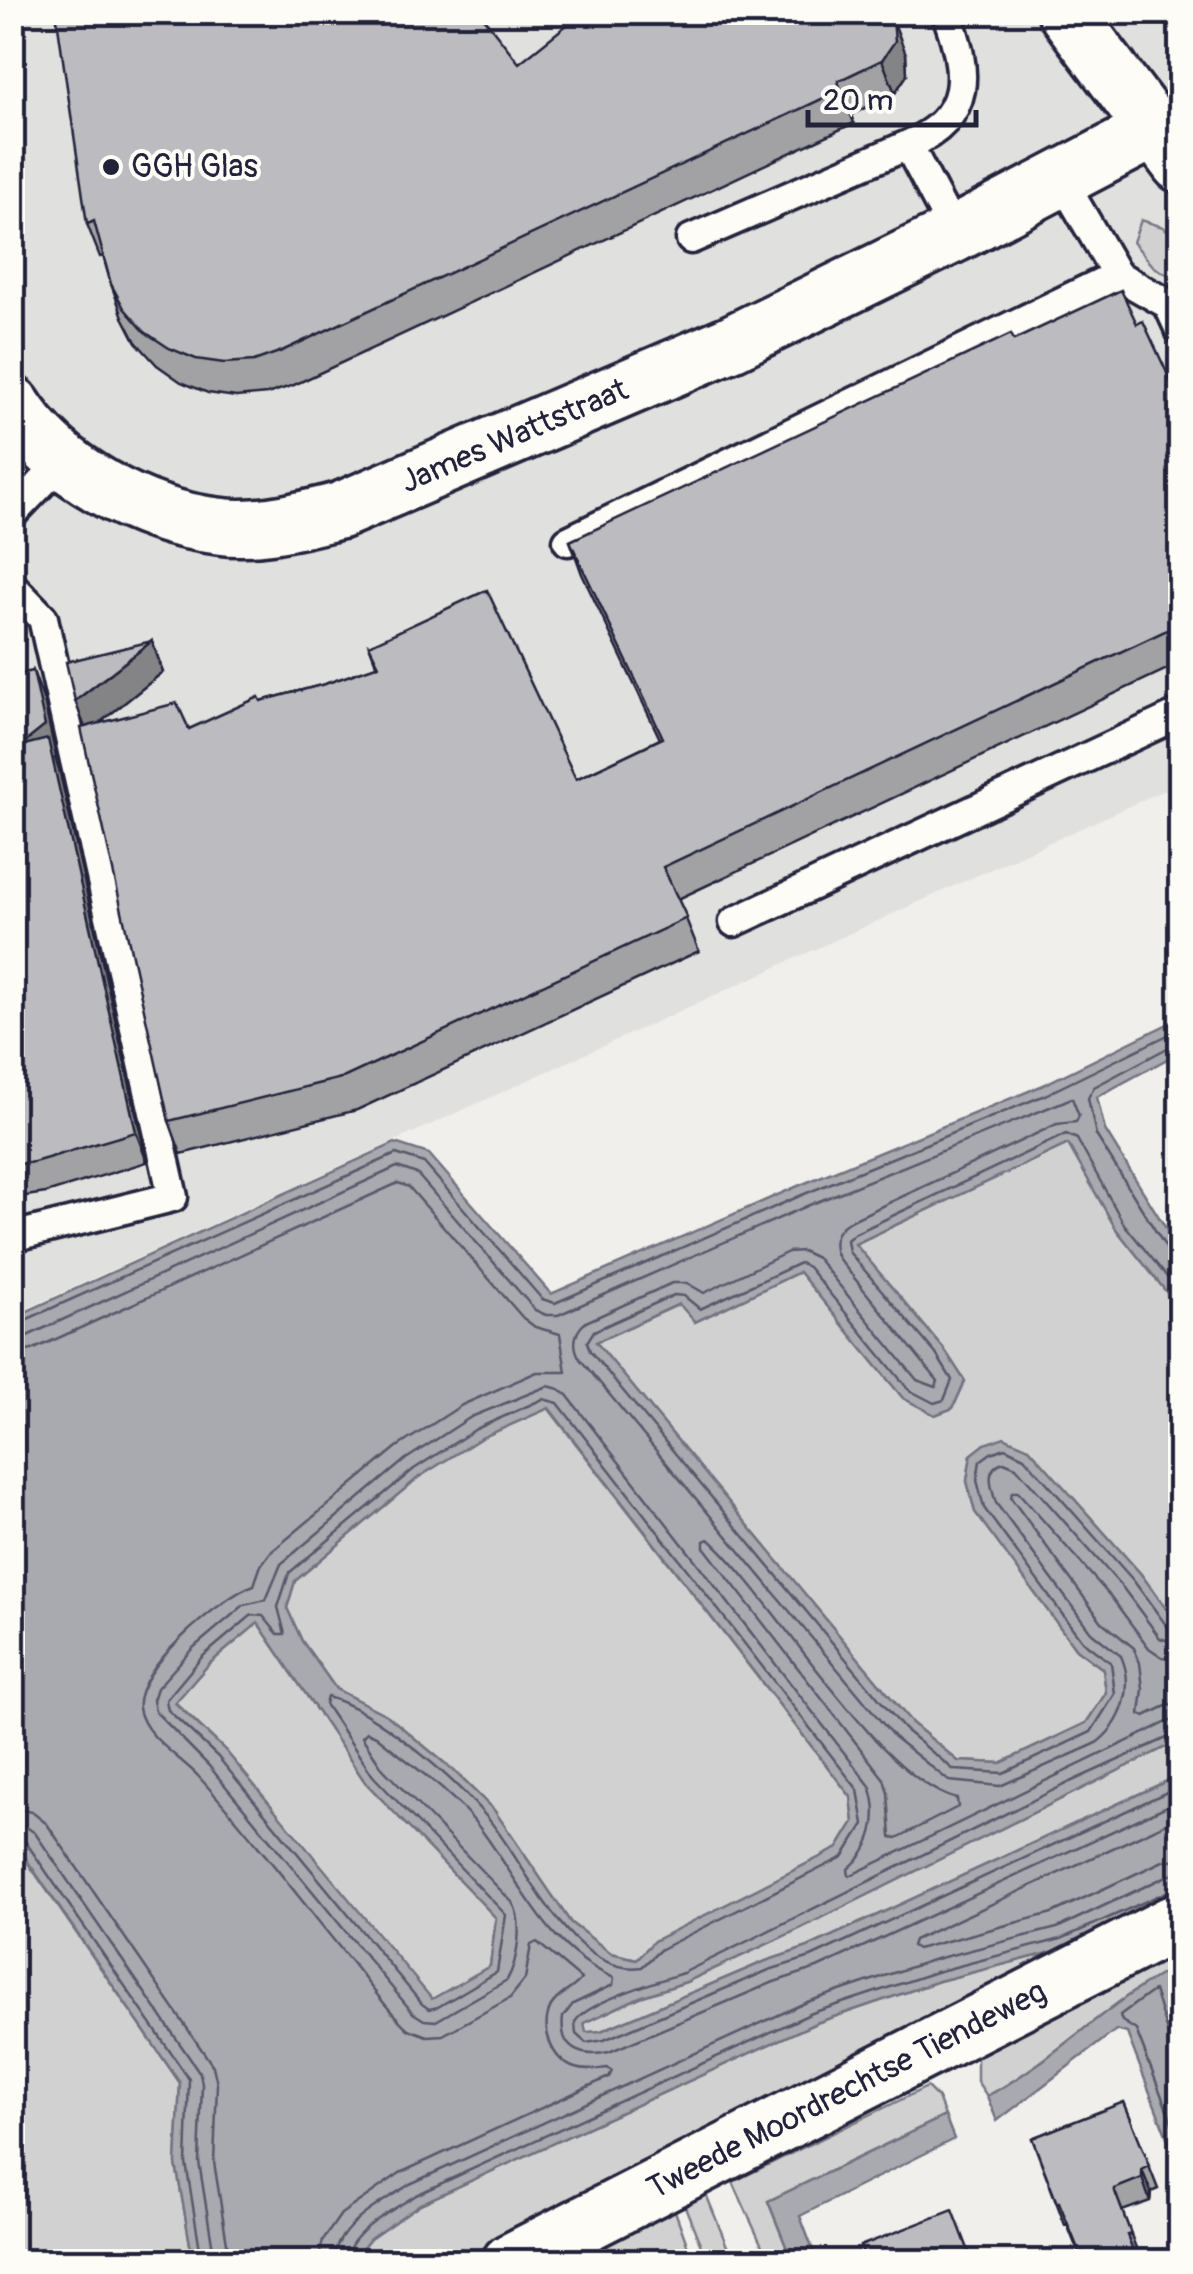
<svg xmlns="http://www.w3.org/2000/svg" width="1193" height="2274" viewBox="0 0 1193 2274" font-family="Pangolin,sans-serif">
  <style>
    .built { fill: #e0e0df }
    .green { fill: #d2d1d1; stroke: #7a7a86; stroke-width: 2.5 }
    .water { fill: #a9a9b0; stroke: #737381; stroke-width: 2.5; fill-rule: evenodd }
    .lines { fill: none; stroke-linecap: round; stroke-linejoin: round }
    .shore { stroke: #58586a; stroke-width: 2.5 }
    .lane-casing { stroke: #22223b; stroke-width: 35 }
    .street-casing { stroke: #22223b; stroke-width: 62 }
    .lane { stroke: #fdfcf7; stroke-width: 28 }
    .street { stroke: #fdfcf7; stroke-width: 55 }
    .wall { fill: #a2a2a5; stroke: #22223b; stroke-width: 2.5 }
    .shaded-wall { fill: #848486; stroke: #22223b; stroke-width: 2.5 }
    .building { fill: #bcbcc0; stroke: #22223b; stroke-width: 2.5 }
    .poi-dot { fill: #22223b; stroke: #fdfcf7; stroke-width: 4 }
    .labels { text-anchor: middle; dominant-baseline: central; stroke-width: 8; stroke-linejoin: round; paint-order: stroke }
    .poi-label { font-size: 32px; fill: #22223b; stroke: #fdfcf7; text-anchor: start }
    .street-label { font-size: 32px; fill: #22223b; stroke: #fdfcf7 }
  </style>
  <rect width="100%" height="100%" fill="#f0efec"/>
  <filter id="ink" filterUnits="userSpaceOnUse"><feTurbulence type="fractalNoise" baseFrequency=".01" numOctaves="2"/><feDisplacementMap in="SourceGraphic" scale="20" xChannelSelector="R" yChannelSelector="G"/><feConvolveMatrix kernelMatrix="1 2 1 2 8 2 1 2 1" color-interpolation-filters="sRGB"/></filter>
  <g filter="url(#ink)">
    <path class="built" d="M12,13h1168v770l-1167,532z"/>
    <path class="green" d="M1141,220l22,7 17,12v42l-26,-14 -21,-25z
      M1068,1144l48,85 64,80v319l-39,-54 -112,-126 -44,-4 -14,12 -4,25 8,31 101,137 27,20 3,24 -20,30 -85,40 -43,-2 -46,-38 -316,-381 84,-38 15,18 104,-50 104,126 32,17 18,-7 12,-27 -21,-32 -89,-105z
      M548,1408l303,389 3,25 -16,26 -184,93 -17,18 -26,-6 -40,-30 -77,-113 -41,-40 -65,-54 -52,-27 -34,-48 -15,-33 8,-27 124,-104 62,-39z
      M258,1623l107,159 131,136 -6,48 -59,34 -206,-250 -50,-48 34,-38z
      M1180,1740v35l-372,172 -42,14 -165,70 -15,2 -2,-10 56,-26 46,-15 113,-53z
      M12,1840l168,243 -4,81 17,97h-180z
      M1180,1946v18c-70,35 -123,95 -193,132l-10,-15v-25l137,-78z
      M1064,1949l-17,25 -585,287 -110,1 18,-23 50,-35 396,-181 123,-42z
      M927,2087l11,11 7,18 -177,85 24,60h-13l-2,-5 -10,1 -34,-75z
      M706,2194l27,67h-26l-23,-57z
      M675,2211l18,50h-79l-8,-16z"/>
    <path class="water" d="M1180,1018v34l-83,45 8,33 75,121v58l-64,-80 -48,-85 -213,100 89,105 21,32 -12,27 -18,7 -32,-17 -104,-126 -104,50 -16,-18 -83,38 316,381 46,38 43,2 85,-40 20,-30 -3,-24 -27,-20 -101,-137 -8,-31 4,-26 14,-11 19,-7 25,11 112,126 39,54v112l-381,189 -113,53 -46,15 -56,26 2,9 15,-1 165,-70 42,-14 372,-172v120l-116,54 -125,32 -123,42 -396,181 -50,35 -18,22h-159l-17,-97 4,-81 -167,-243 -1,-522 383,-175 34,11 122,140 247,-108 243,-100zM549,1408l302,389 3,25 -16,26 -184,93 -17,18 -26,-6 -40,-30 -77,-113 -41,-40 -65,-54 -52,-27 -34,-48 -15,-33 8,-27 124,-104 62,-39zM258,1623l107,159 131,136 -6,48 -58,33 -207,-249 -50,-47 34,-39z
      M1180,1964v30l-14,7 14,39v131l-53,-138 -11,-3 -119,91 -10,-25c70,-37 123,-97 193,-132z
      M945,2116l9,23 -154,77 17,45h-25l-24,-60z"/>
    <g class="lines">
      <path class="shore" d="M1180,1044l-7,1 -79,42 -6,11 8,37 72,116 12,5
        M1180,1293l-56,-69 -47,-85 -11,-5 -212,100 -7,6 2,12 87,102 16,26 -8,20 -10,3 -25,-13 -101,-123 -8,-4 -100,46 -16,-13 -10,-1 -80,36 -7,11 3,9 314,378 50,41 49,3 88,-41 24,-38 -4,-31 -29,-22 -98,-133 -7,-28 3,-19 11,-8 14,-5 19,9 109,123 36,49 11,3
        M12,1326l384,-172 28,9 118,136 13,4 247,-108 243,-100 135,-66
        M12,1339l13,-2 372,-170 20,7 118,136 11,5h12l249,-109 265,-108 7,18 -3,6 -19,2 -209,98c-14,9 -17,22 -10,36l100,123 -2,6 -19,-7 -100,-122 -15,-7 -14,1 -84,41 -17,-10h-15l-86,39c-12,10 -14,23 -6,37l314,378 55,44 51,5 95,-42c28,-20 40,-57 26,-88l-30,-24 -95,-129c-5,-16 -12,-36 8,-41l12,5 107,121 37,50 20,7
        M12,1354l20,-4 366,-167 11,4 114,131 12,9 25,7 6,38h-29l-75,33 -65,42 -127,106 -9,12 -7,20c-32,11 -121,86 -115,123 4,28 41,49 59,68 53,58 101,122 151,183 19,23 37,50 59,70l19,7 16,-1 67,-37 15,-19 6,-34 6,-3 44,37c-8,11 -22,14 -30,27 -11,22 0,54 24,62 11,4 22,1 33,0l4,3 -3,6 -209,96 -59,41 -18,26 -5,22
        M543,1399l15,4 300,387 6,34 -21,33 -182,92 -19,18c-72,11 -118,-109 -157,-152 -33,-38 -110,-106 -158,-118l-2,7 48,72 133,139 -9,57 -59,35 -9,2 -7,-5 -204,-247 -50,-47 -2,-10 36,-43 50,-42 11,1 15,18h7l-7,-27 11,-34 125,-104 62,-40z
        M709,1539c66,59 167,239 248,260l1,8 -61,31 -6,-1 -3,-44 -4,-14 -180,-232v-6z
        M1180,1660l-18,-3 -13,-9 -38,-51 -93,-105h-6l-1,6 91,124 32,26 6,15 3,26 -3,25 5,2 21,-10 14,-2
        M1180,1719l-13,3 -318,154 -1,-7c25,-21 33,-52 22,-83l-303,-391 -8,-6 -11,-3 -77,31 -65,42 -125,105 -15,36 -22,5 -51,43 -36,40 -4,12 2,11 54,55 204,247 11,7 12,1 71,-41c11,-19 17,-60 5,-78l-129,-133 -21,-32 5,-5 9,4c34,28 75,55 103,91 43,56 66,121 135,151l-1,7 -40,19 -10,13c-4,33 18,41 46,35l165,-70 43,-14 363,-168
        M1180,1732l-110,50 -387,191c-25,8 -96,29 -108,49l1,12 10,9 18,-3 165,-70 42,-13 369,-171
        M12,1808l20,4 15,12 166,242 4,18 -3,78 16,100
        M1180,1817l-266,123 -2,6 5,3 135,-36 111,-52 17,-2
        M12,1823l13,3 10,7 165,240 2,11 -3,78 16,100
        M12,1836l13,5 164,238 -3,84 16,99
        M1180,2038l-13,-6 -13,-42 -34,25 2,6 14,9 44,113
        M333,2262c2,-37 50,-60 77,-78l397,-182 125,-42 125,-32 112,-53 11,-1
        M345,2262c4,-31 47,-51 71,-67l396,-182 124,-41 125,-33 119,-53"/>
      <defs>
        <path id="lane" d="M908,145c66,-28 60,-75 38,-133
          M1060,177l57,98
          M691,239l217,-94 47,89
          M12,514l52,-54
          M568,541l549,-266 51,29 12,26
          M12,586l31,32 130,579 -161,40
          M734,922l446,-208"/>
        <g id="street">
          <path d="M1066,12l114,152"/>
          <path id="s1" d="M12,404c43,67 128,113 206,122 40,6 82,-6 121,-15l393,-168 223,-109 201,-105"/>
          <path id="s2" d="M510,2262l670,-342"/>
        </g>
      </defs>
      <use href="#lane" class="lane-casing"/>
      <use href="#street" class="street-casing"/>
      <use href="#lane" class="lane"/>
      <use href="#street" class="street"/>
    </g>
    <path class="wall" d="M906,54l1,21 -12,18 -44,22 3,8 -560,262 -27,9 -31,3 -28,-4 -27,-11 -24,-17 -21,-23 -13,-25 -12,-33 -8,-28 -3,1 -13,-33 432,-161z
      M1137,324l43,77v262l-502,236 21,52 -342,159 -176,44 -12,-33 -84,-394 67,-86 11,31 -64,51 90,6 72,-28 64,-17 52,-18 -8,-21 207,134 84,-40 -78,-165 -12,-33 444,-201z
      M12,653l6,21 26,27 12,56 -1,1 4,11 88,393 -101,31 -34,5z
      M1124,2102l34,87 -7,3 -1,9 -28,10 17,45 -3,1 1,5h-55l-15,-38 -2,1 -33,-87z"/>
    <path class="shaded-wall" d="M893,20l13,34 1,21 -12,18 -13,-33z
      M152,641l11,31 -76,61 -12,-32z
      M12,653l13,53 -13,-38z
      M33,671l11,30 12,56 -1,1 4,11 88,393 -11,-30 -116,-386z
      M1142,2170l9,22 -1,9 -8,-23z"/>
    <path class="building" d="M56,12h423l40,51 64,-51h305l5,8 2,21 -13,19 -44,21 3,9 -559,261 -28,10 -30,2 -28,-4 -27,-11 -24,-16 -21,-24 -13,-24 -17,-63 -7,3z
      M1121,290l16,34 6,-3 37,80v223l-517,243 24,51 -342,159 -176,44 -88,-393 96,-25 12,26 70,-32 2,4 64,-17 54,-19 -10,-20 118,-55 89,189 87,-41 -93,-197 441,-207 3,6z
      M152,641l-77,60 -9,-39z
      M12,668l2,7 19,-4 12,55 -25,20 28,-7 88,393 -102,30 -22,3z
      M1124,2102l26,64 -8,4v8l-28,11 17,45 -4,1 8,20 -16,7h-32l-3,-10 -4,2 -21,-52 -2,1 -25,-65z
      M953,2210l20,52h-134l24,-9 -3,-7z"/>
  </g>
  <circle class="poi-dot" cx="111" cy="167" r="10"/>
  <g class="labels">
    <g class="poi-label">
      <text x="131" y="167">GGH Glas</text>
    </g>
    <g class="street-label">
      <text stroke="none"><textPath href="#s1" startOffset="560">James Wattstraat</textPath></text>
      <text stroke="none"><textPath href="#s2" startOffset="378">Tweede Moordrechtse Tiendeweg</textPath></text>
    </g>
  </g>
  <rect width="1193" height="2274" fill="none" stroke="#fdfcf7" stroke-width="50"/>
  <rect x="25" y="25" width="1143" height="2224" fill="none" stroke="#22223b" stroke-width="4" filter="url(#ink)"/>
  <path d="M808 110v15h168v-15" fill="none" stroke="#22223b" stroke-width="5"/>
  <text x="823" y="110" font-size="30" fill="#22223b" stroke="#fdfcf7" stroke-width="8" paint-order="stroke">20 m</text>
</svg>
